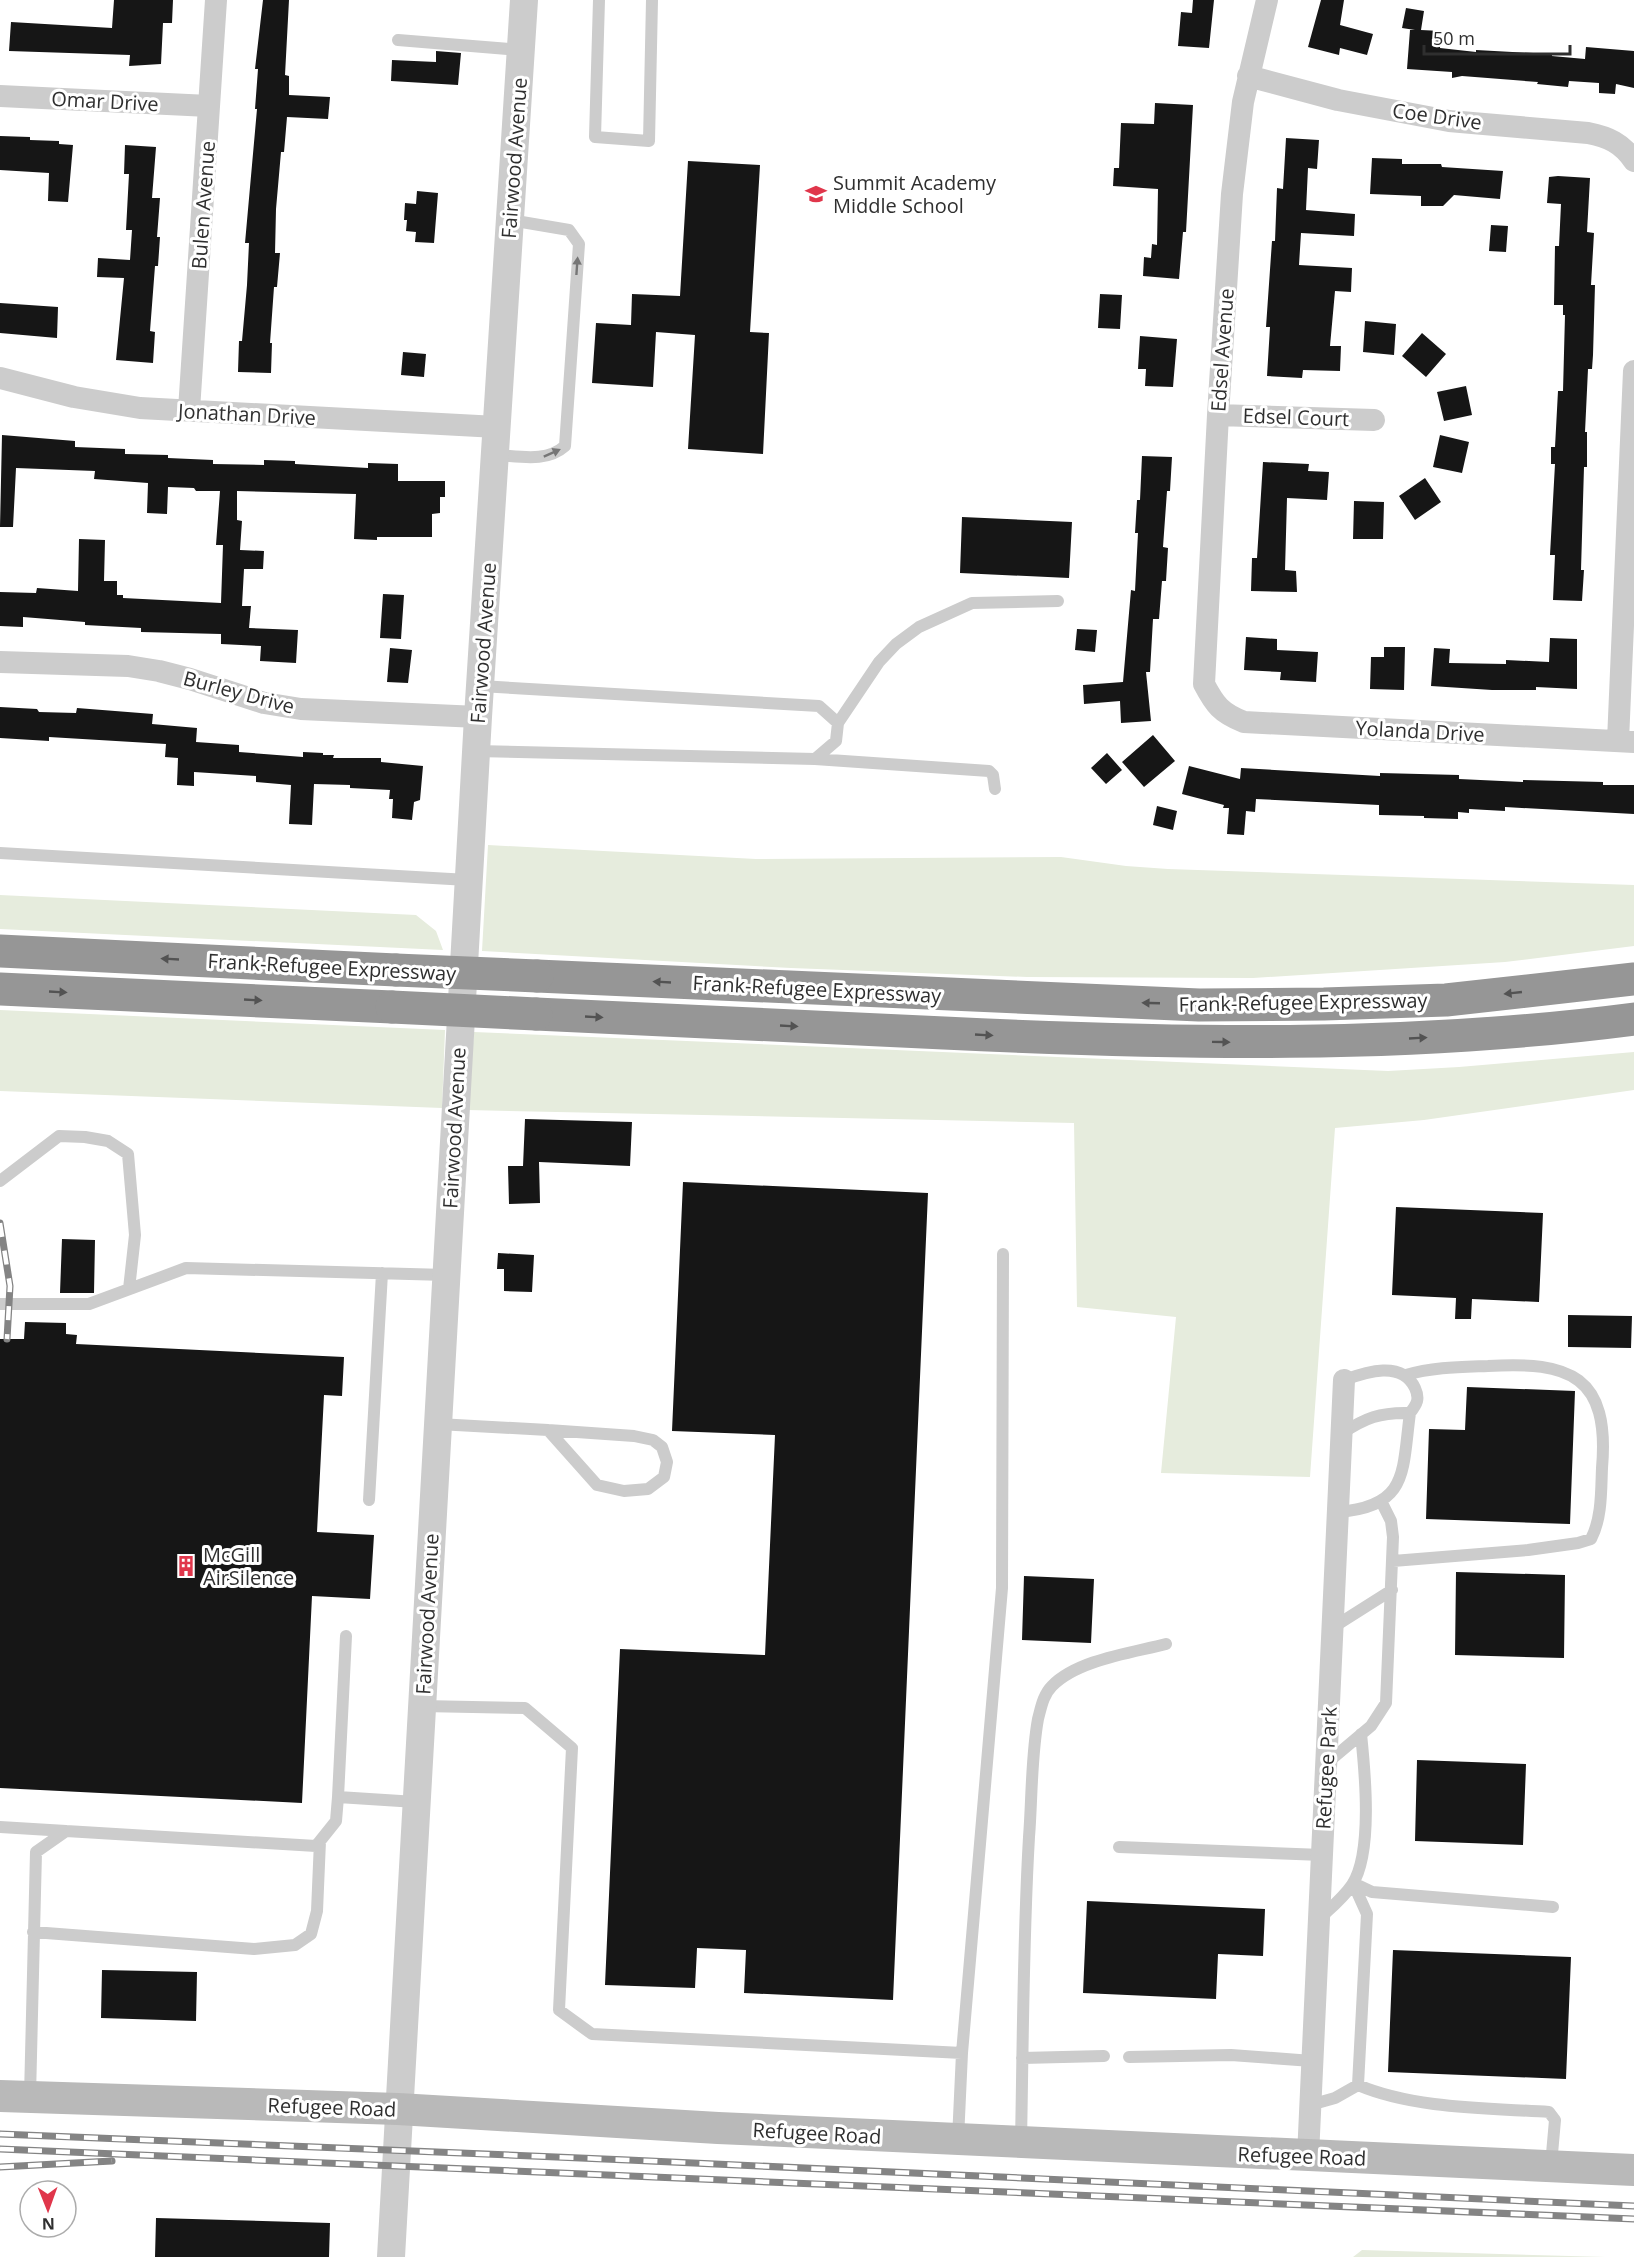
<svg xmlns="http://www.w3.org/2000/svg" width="1634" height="2257" viewBox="0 0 1634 2257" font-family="'Open Sans',sans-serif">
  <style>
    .green { fill: #e6ecdd }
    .building { fill: #161616 }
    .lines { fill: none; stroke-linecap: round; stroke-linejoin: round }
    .service { stroke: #ccc; stroke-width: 12 }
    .minor { stroke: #ccc; stroke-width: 22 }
    .tertiary { stroke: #ccc; stroke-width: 28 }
    .secondary { stroke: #b9b9b9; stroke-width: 32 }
    .motorway { stroke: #969696; stroke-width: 33 }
    .rail-casing { stroke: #848484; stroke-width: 7 }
    .rail { stroke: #fff; stroke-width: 4.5; stroke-dasharray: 14; stroke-linecap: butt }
    .motorway-bridge { stroke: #969696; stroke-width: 33 }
    .oneway { fill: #767676 }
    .oneway2 { fill: #535353 }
    .labels { text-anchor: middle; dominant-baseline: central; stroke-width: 6; stroke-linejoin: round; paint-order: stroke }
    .street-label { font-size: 20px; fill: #2f2f2f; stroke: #fff }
    .poi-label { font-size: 20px; fill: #2f2f2f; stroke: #fff; text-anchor: start }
  </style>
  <rect width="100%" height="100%" fill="#fff"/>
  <path class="green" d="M488,845l268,14 305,-2 65,9 42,3 466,16v61l-129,16 -252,16 -226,-1 -236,-9 -309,-17z
    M0,895l416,20 20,16 7,19 -443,-21z
    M0,1010l445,20 -3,78 -442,-17z
    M474,1032l914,39 71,-4 175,-15v38l-210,30 -89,8 -25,349 -149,-4 15,-156 -99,-10 -3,-184 -607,-13z
    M1362,2250l244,7h-253z"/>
  <path class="building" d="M114,0h59l-1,23h-9l-2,41 -32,2 1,-11 -121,-4 2,-29 101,6z
    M263,0h26l-4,75 4,1v19l41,2 -2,22 -41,-2 -3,35h-3l-5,57 -1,44h5l-3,34h-3l-4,56h2l-1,30 -33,-1 1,-31h3l5,-56 2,-42h-4l12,-134h-2l3,-40h-3z
    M1193,0h21l-5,48 -31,-2 3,-34 11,1z
    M1321,0h23l-4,25 33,9 -6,21 -27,-7 -1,7 -31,-8z
    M1406,8l18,3 -3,19 20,1 -1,17 36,4v-2l76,4v2l33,3 1,-12 48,4v37l-18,-4 -1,10 -16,-1v-10l-30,-2 -1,6 -31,-3 1,-2 -76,-6 -10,2v-6l-45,-3 3,-39h5l-13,-2z
    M436,51l25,2 -3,32 -67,-4 1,-21 44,2z
    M1155,103l38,2 -7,127h-3l-4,47 -36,-3 1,-19 7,1 1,-14 5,1 1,-56 -45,-3 1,-18h5l2,-45 33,1z
    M0,136l30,1v3l29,1v3l14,1 -5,57 -20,-1 1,-28 -49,-3z
    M1286,138l33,2 -2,29 -9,-1 -2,42 49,4 -1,22 -53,-3 -2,32 53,3 -1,24 -16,-1 -5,55h11l-1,25 -37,-1 -1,8 -35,-2 3,-49h-4l6,-86h3l2,-53 6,1z
    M125,145l31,2 -4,51h8l-3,39h3l-2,29h-3l-5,65 5,1 -2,31 -37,-3 8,-82 -27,-1 1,-19 32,2 2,-30h-6l3,-56h-5z
    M1372,158l30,1v5h39l1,3 61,4 -3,28 -46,-4 -11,11h-22v-10l-51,-2z
    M688,161l72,4 -10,167 19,1 -6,121 -75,-5 7,-114 -39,-3 -3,55 -61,-4 4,-60 35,2 1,-31 48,2z
    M1558,176l32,2 -3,54 7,1 -3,52h4l-2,70 -1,14h-4l-3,63h2v35h-3l-3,103h3l-2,31 -29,-1 2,-45h-5l5,-91h-4v-17h4l3,-56h5l2,-76h-2v-10h-9l1,-59h4l2,-42 -14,-1 2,-26z
    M417,191l21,2 -4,50 -19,-1 1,-10 -10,-1 1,-11h-3l1,-17 11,1z
    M1491,225l17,1 -2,26 -17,-1z
    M1100,294l22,1 -2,34 -22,-1z
    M0,303l58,4 -1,31 -57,-5z
    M1365,321l31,3 -2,31 -31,-3z
    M1422,333l24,21 -20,23 -24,-21z
    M1140,336l37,3 -4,48 -28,-1 1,-17h-8z
    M403,352l23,2 -2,23 -23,-2z
    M1466,386l6,29 -28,6 -7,-29z
    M2,435l73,6v6l50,2v5l43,1v3l45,2v4l51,1v-5l31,1v3l73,4v-5l30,1v17h47v16h-5v16l-8,1v23h-55v3l-23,-1 2,-45 -119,-3v29l5,1 -2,29 24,1 -1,18h-19l-2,37h9l-2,22 49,2 -2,33 -36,-2 1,-15 -40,-2v-10l-80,-2v-4l-56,-3v-3l-62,-5v10l-23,-1v-34l36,1 1,-5 41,3 1,-52 26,1 -1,41h13v14h6v3l98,5 2,-58h-7l4,-54h-24l-2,-3 -26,-1 -1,27 -20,-1 1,-30 -54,-4 1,-8 -79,-3 -3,59h-13z
    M1440,435l29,7 -7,31 -29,-6z
    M1142,456l30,1 -2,34h-3l-4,56 5,1 -2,33h-4l-3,38h-6l-3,53h-4l5,49 -30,2 -1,-22 -36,3 -1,-19 40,-3 8,-92 4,1 3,-58h-3l2,-33h3z
    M1263,462l46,2 -1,7 21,1 -2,28 -40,-2 -2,72 11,1 1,21 -46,-1 1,-33h5z
    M1425,478l16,24 -26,18 -16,-24z
    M1354,501l30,1 -1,37h-30z
    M962,517l110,5 -3,56 -109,-5z
    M383,594l21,1 -3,44 -21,-1z
    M1077,629l20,1 -2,22 -20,-2z
    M1246,637l31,2v11l41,2 -2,30 -36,-2 1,-8 -37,-2z
    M1550,638l27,1v50l-41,-2v3h-44l-61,-4 3,-38 16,1 -1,14 57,1v-4l43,2z
    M1384,647h21l-1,43 -34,-1 1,-32h13z
    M390,648l22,2 -4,33 -21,-1z
    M0,707l37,2 2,3 37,1 1,-5 76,6 -1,10 45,4 -1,14 43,3v7l64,5v-5l20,1v2h11l-1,3h48v4l42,4 -3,34 -6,2 -2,18 -20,-2 1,-19h-4l1,-9 -40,-2v-3l-36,-1 -2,41 -23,-1 2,-39 -35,-3v-6l-62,-4v14l-17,-1 1,-27 -13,-1 1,-13 -117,-7v4l-49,-3z
    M1153,735l22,26 -31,26 -22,-25z
    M1107,753l15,17 -16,14 -15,-16z
    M1189,766l51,13 1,-11 139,8v-3l79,2v4l64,3v-2l80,2v3h31v29l-129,-7v4l-36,-2v4l-11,-1v7l-34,-1v-2l-45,-1v-10l-123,-6 -1,13 -9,-1 -2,24 -17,-1 2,-26h-6l1,-3 -42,-11z
    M1157,806l20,5 -4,19 -20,-5z
    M525,1119l107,3 -2,44 -91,-4 1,41 -31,1 -1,-38h15z
    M683,1182l245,11 -35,807 -149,-7 2,-43 -49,-2 -2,40 -90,-3 15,-336 145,6 10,-220 -103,-4z
    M1396,1207l147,6 -4,89 -67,-3 -1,20h-16l1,-21 -64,-3z
    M62,1239l33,1 -1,53h-34z
    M498,1253l36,2 -2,37 -28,-1v-22h-7z
    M1568,1315l64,1 -1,32 -63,-1z
    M25,1322l41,1v11l11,1 -1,9 268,13 -2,39 -18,-1 -7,137 57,3 -4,64 -58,-3 -10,207 -302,-15v-449h24z
    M1467,1387l108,4 -5,133 -144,-5 3,-90 36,1z
    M1456,1572l109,3 -1,83 -109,-3z
    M1024,1576l70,3 -3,64 -69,-3z
    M1417,1760l109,4 -3,81 -108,-4z
    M1087,1901l178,8 -2,47 -45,-2 -2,45 -133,-6z
    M1393,1950l178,7 -5,122 -178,-7z
    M102,1970l95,2 -1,49 -95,-3z
    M156,2218l174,5 -1,34h-174z"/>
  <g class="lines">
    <path class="service" d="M599,0l-4,137 54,4 3,-141
      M398,40l123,10
      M495,455c24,1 51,8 70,-9l14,-202 -10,-14 -59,-10
      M838,723l41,-61 17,-18 23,-17 53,-24 86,-2
      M476,751l339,8 21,-18 2,-18 -19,-17 -339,-20
      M815,759l174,12 4,4 2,14
      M0,853l468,27
      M0,1181l59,-45 26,1 23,4 20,13 7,81 -6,54
      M0,1304h89l97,-36 260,7
      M1344,1380c22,-8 58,-20 71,8 5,11 2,16 -5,25
      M438,1424l110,6 86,6 19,4 9,7 5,15 -3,15 -16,12 -24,2 -27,-6 -49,-55
      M369,1500l13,-227
      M1338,1512c71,-6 64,-40 72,-99 -30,-1 -45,5 -69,21
      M1393,1561l135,-11 50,-7 13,-4c11,-21 10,-48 11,-71 8,-92 -32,-107 -114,-102 -27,1 -55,1 -82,9
      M1332,1628l60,-38
      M422,1706l103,2 47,40 -13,262 33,24 370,19 -4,86
      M1327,1763l44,-37 15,-23 7,-166 -2,-16 -10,-20
      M338,1797l8,-161
      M0,1827l66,4
      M1119,1847l203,8
      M1353,1883l19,9 181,15
      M1320,1918c12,-11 23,-20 32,-33 21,-32 13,-113 9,-151
      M33,1932l221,17 41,-4 16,-11 6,-23 3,-70
      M962,2053l40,-465 1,-334
      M1129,2057l102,-2 81,6
      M1022,2058l82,-2
      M1358,2085c56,24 131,23 191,27l6,8 -4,45
      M30,2096l6,-244 30,-21 250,15 20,-25 2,-24 78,5
      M1310,2105l25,-7 23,-13 9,-171 -14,-31
      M1021,2142c2,-102 2,-203 8,-305 3,-38 2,-79 9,-118 3,-11 5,-24 14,-33 25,-26 79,-33 114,-42"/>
    <path class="minor" d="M1267,0l-24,102 -11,92 -14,221 -14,269c11,21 17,29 40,38l390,20
      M1248,76l90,24 111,21 139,12c20,4 34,10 46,28
      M0,96l209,10
      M0,378l74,19 66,11 357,19
      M189,410l27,-410
      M1218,415l156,5
      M0,662l128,4 31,5 31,8 74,24 37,6 177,8
      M1618,741l16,-370
      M1308,2156l36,-776"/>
    <path class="tertiary" d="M391,2257l87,-1540 46,-717"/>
    <path class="secondary" d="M0,2096l398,13 320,19 916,42"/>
    <path class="motorway" d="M0,951l396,19
      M537,976l662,29 125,-1 122,-4 188,-21
      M0,989l392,18
      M536,1014c136,7 272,13 408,19 231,11 460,16 690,-14"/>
    <defs>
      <path id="rail" d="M0,1223l10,63 -3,53
        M0,2134l628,26 1006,46
        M0,2149l1634,70
        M0,2167l112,-6"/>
    </defs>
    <use href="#rail" class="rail-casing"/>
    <use href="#rail" class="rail"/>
    <path class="motorway-bridge" d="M396,970l141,6
      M392,1007l144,7"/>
  </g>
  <defs><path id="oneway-solid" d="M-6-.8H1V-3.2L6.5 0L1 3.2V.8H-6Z" transform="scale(1.5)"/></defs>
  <g class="oneway">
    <use href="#oneway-solid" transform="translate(577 266) rotate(-86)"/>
    <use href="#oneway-solid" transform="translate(552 453) rotate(-24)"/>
  </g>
  <g class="oneway2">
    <use href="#oneway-solid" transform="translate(170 959) rotate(-177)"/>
    <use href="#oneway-solid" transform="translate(662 982) rotate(-177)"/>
    <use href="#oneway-solid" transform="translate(58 992) rotate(3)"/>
    <use href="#oneway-solid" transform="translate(1513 993) rotate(174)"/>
    <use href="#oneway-solid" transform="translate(253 1000) rotate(3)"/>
    <use href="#oneway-solid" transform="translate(1151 1003) rotate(-178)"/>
    <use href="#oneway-solid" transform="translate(594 1017) rotate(3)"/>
    <use href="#oneway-solid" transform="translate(789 1026) rotate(3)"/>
    <use href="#oneway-solid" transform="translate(984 1035) rotate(3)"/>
    <use href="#oneway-solid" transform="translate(1418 1038) rotate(-3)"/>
    <use href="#oneway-solid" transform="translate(1221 1042) rotate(1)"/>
  </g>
  <defs>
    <symbol id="school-bare" viewBox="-9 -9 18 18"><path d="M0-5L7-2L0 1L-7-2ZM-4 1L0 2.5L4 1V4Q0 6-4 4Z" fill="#e0364b" stroke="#fff" stroke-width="2.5" paint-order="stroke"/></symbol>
    <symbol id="building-bare" viewBox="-9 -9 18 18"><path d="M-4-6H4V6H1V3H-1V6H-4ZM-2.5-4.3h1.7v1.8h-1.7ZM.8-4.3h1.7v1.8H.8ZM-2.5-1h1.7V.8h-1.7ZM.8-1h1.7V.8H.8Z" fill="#e0364b" stroke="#fff" stroke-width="2.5" paint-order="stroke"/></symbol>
  </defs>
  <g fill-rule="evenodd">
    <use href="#school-bare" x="801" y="179" width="30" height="30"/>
    <use href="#building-bare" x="171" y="1551" width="30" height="30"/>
  </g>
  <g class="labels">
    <g class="street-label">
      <text transform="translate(105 101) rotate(3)">Omar Drive</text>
      <text transform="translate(1437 116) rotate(8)">Coe Drive</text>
      <text transform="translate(514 158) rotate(-86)">Fairwood Avenue</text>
      <text transform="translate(203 205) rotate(-86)">Bulen Avenue</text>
      <text transform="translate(1222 350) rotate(-86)">Edsel Avenue</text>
      <text transform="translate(247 414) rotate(3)">Jonathan Drive</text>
      <text transform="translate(1296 417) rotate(2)">Edsel Court</text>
      <text transform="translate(483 643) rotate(-86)">Fairwood Avenue</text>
      <text transform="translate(239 692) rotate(15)">Burley Drive</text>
      <text transform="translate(1420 731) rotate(3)">Yolanda Drive</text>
      <text transform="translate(332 967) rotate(3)">Frank-Refugee Expressway</text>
      <text transform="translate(817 989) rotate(3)">Frank-Refugee Expressway</text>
      <text transform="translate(1303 1002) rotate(-1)">Frank-Refugee Expressway</text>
      <text transform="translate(454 1128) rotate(-87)">Fairwood Avenue</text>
      <text transform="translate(427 1614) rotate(-87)">Fairwood Avenue</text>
      <text transform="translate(1326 1768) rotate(-87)">Refugee Park</text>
      <text transform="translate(332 2107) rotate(2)">Refugee Road</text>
      <text transform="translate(817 2133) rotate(3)">Refugee Road</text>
      <text transform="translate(1302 2156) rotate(2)">Refugee Road</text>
    </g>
    <g class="poi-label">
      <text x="833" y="182">Summit Academy<tspan x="833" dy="23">Middle School</tspan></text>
      <text x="203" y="1554">McGill<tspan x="203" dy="23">AirSilence</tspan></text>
    </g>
  </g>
  <g transform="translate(48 2209) rotate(179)"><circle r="28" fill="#ffffff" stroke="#acacac" stroke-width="1.5"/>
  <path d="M0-4.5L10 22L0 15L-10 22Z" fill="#e0364b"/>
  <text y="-9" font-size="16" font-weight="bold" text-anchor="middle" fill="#2f2f2f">N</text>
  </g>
  <path d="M1424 45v9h146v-9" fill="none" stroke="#2f2f2f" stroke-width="3"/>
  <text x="1433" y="45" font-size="18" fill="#2f2f2f" stroke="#ffffff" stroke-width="4.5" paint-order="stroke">50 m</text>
</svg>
